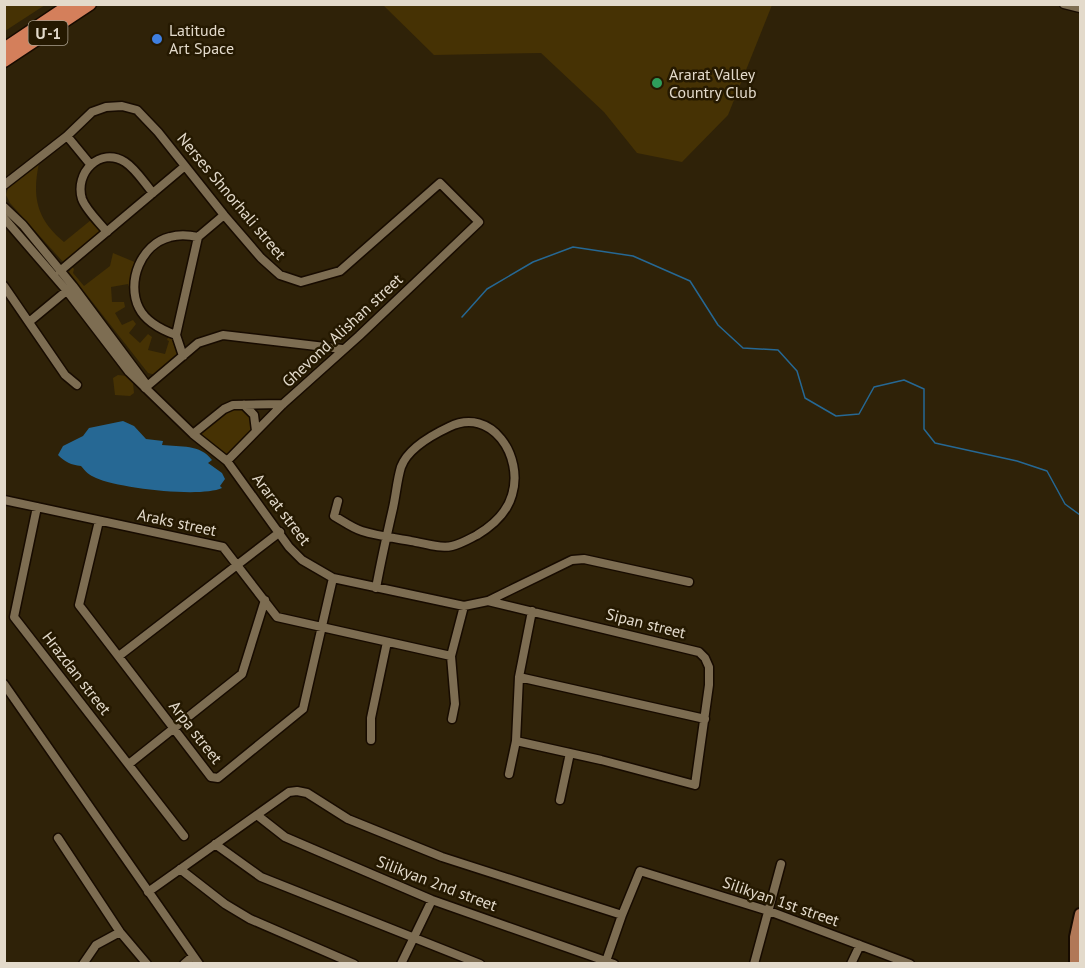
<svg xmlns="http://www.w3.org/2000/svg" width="1085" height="968" viewBox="0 0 1085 968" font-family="'PT Sans','Noto Sans Armenian',sans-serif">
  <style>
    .green { fill: #463204 }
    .water { fill: #266894 }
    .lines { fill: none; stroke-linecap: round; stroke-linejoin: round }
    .stream { stroke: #266894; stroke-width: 1.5 }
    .minor-casing { stroke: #170b00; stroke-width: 11 }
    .major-casing { stroke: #170b00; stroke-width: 14 }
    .highway-casing { stroke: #170b00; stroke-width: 15 }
    .minor { stroke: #7d6d52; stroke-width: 8 }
    .major { stroke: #b17857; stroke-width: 10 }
    .highway { stroke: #d47f5b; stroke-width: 12 }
    .shop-dot { fill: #3f7fe0; stroke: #251901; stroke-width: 2 }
    .leisure-dot { fill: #2e9e5b; stroke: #251901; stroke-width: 2 }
    .labels { text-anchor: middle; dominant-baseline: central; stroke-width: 5; stroke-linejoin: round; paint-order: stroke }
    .shield { fill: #251901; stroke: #aaa08e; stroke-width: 1.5 }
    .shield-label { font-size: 15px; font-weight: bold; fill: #e3dacb }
    .poi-label { font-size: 16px; fill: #e3dacb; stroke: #251901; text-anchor: start }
    .street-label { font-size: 16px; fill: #e3dacb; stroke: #251901 }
  </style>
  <rect width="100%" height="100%" fill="#2f2208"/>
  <path class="green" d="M5,4h40v1l-40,26z
    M383,5h389l-44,110 -46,47 -45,-9 -33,-41 -63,-59 -107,2z
    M39,163c-7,33 -3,56 25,79l27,-22 12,13 -39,30 -54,-60 -4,-8 2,-7z
    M113,253l24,10 -5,23 -3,1 -1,-3 -17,3 1,15h12l1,5 -10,6 7,12 11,-5 3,4 -7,9 11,10 8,-9 4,3 -4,13 17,4 4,-13 -2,-1 2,-5 6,2 5,18 -24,20 -8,-2 -79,-101 3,-5 2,2 -1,4 11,13 26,-20z
    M118,375l9,1 6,7 1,10 -4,3 -15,-1 -2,-17z
    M236,409c7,0 13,1 16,9 5,15 -13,27 -23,37h-4l-21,-17 -3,-5 26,-22z"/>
  <path class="water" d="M123,421l11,5 12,13 17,2 -1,4c19,2 38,-1 50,15l-4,3 14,10 3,6 -5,7 2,2c-22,10 -104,0 -126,-10 -7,-3 -10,-6 -15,-12 -10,-1 -16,-4 -23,-11l5,-9 20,-10 6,-8z"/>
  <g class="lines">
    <path class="stream" d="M462,317l25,-28 46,-27 40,-15 60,9 57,25 28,44 25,23 35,2 19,21 8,27 31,18 23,-2 15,-27 30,-7 20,9v40l11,14 82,18 30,10 18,33 15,11"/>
    <defs>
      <path id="minor" d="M1064,4l16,4
        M67,136l23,28
        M4,185l63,-49 25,-24 14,-5 16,-1 15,4 21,22 66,83 37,43 19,17 21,7 39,-11 100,-88 39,39 -120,114 -76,68 -56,57
        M4,207l19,18 50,61 73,98
        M4,218l63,73 62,81 64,62 34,27 62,86 13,13 31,18 131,28 24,-5 84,-41 12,-1 105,23
        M107,232c-8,-10 -21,-22 -25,-33 -8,-26 18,-53 43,-37 11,7 20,22 28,31
        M60,271l125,-105
        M4,286l61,89 12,10
        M29,322l41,-34
        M176,335c-14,-5 -30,-13 -37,-27 -13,-26 2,-64 31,-71 10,-3 19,-2 28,0
        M183,356l-7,-21 22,-98 26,-22
        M145,388l53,-45 25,-8 119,14
        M244,405l10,10 2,16
        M193,434l31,-25 9,-4 50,-1
        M4,500l219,47 54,70 174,39
        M338,501l-4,15c9,5 18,12 28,15 16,5 33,7 49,10 13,2 28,8 41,5 9,-2 17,-7 25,-11 15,-9 30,-22 35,-40 12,-38 -20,-89 -63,-68 -17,8 -41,21 -48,40 -4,13 -5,28 -8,41 -6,26 -12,53 -17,80
        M37,507l-23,110 170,219
        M99,521l-20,84 132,172 7,1 85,-69 30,-131
        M488,601l211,51 6,6 4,9v18l-14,100 -94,-25 -85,-19
        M119,656l161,-124
        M519,677l186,42
        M4,684l195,280
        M452,719l3,-15 -4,-48 13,-50
        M371,740v-22l16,-76
        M129,764l113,-90 23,-74
        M509,774l7,-33 3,-64 13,-66
        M560,800l10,-47
        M257,815l28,22 147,63 182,64
        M58,838l62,94 27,32
        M215,844l46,33 219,87
        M180,869l45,35 25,15 104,45
        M148,892l141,-100 8,-1 10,2 41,26 94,38 180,58
        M83,964l13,-19 24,-13
        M184,964l9,-8
        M401,964l31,-64
        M605,964l17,-49 18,-44 129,40 141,53
        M754,964l27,-100
        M851,964l9,-19"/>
      <path id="major" d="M1075,964v-27l5,-23"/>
      <path id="highway" d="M4,49l67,-45
        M4,61l86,-57"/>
    </defs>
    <use href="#minor" class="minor-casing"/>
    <use href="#major" class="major-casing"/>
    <use href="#highway" class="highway-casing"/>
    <use href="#minor" class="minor"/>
    <use href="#major" class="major"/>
    <use href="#highway" class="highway"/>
  </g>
  <circle class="shop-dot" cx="157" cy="39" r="6"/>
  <circle class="leisure-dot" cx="657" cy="83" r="6"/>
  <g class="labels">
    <rect class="shield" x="28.5" y="21" width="39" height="24" rx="4.5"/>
    <g class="shield-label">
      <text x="48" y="33">Մ-1</text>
    </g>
    <g class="poi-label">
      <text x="169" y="30">Latitude<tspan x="169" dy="18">Art Space</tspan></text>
      <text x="669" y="74">Ararat Valley<tspan x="669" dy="18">Country Club</tspan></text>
    </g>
    <g class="street-label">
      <text transform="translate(232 196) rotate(50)">Nerses Shnorhali street</text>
      <text transform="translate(342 330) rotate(-43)">Ghevond Alishan street</text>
      <text transform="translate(282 509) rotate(53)">Ararat street</text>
      <text transform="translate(177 522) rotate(12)">Araks street</text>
      <text transform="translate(646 623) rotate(14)">Sipan street</text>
      <text transform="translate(77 673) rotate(52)">Hrazdan street</text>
      <text transform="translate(196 732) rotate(52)">Arpa street</text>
      <text transform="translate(437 883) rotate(21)">Silikyan 2nd street</text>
      <text transform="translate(781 901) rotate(19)">Silikyan 1st street</text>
    </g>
  </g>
  <rect width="1085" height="968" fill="none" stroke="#e3dacb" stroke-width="12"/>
</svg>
